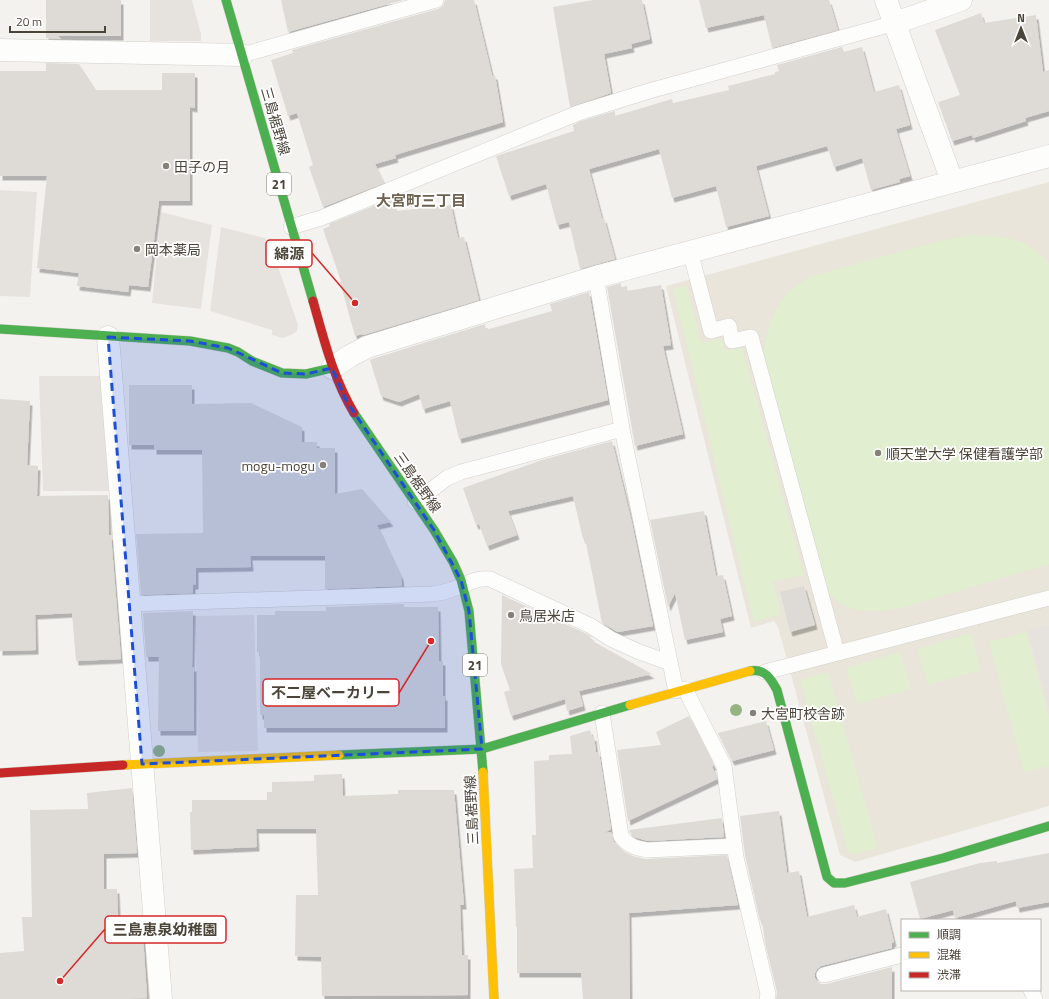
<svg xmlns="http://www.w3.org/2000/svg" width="1049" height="999" viewBox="0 0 1049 999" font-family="'Titillium Web','Noto Sans JP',sans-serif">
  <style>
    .education { fill: #eae5da }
    .green { fill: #e1eecf }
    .parking { fill: #e6e3df }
    .building { fill: #dedbd6; filter: url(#shadow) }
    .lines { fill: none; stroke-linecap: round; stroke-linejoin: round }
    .lane-casing { stroke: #d2d0cb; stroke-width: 16 }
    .street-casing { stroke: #d2d0cb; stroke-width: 23 }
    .fast-casing { stroke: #d3cfc5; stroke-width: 10 }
    .slow-casing { stroke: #d3cfc5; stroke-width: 10 }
    .jam-casing { stroke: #d3cfc5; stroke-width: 10 }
    .lane { stroke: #fdfdfc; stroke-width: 15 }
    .street { stroke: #fdfdfc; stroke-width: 22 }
    .fast { stroke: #4caf50; stroke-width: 9 }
    .slow { stroke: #ffc107; stroke-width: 9 }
    .jam { stroke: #c62828; stroke-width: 9 }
    .tree { fill: #96b382 }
    .marked { fill: #1d4ed8; fill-opacity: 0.2; stroke: #1d4ed8; stroke-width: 3; stroke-dasharray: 8 5; stroke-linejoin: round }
    .poi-dot { fill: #868178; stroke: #fff; stroke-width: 1.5 }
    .labels { text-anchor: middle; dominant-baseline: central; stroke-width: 3.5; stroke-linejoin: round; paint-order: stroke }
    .shield { fill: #fff; stroke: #817c74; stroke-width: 1 }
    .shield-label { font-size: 13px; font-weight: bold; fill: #4b4439 }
    .street-label { font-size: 14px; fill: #4b4439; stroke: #fff }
    .poi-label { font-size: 14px; fill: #4b4439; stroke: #fff; text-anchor: start }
    .neighbourhood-label { font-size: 15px; font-weight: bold; fill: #6e6250; stroke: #fff }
    .leader { fill: none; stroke: #d62828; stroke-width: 1.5 }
    .callout-dot { fill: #d62828; stroke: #fff; stroke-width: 1.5 }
    .callout { fill: #fff; stroke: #d62828; stroke-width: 1.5 }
    .callout-label { font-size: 15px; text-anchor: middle; font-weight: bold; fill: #4b4439 }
  </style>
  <defs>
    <filter id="shadow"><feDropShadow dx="2.5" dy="4.5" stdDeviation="0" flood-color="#0004"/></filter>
  </defs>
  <rect width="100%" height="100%" fill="#f4f2ee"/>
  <path class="education" d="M1049,182v624l-194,56 -15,-7 -62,-228 -4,-6 -23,7 -85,-342z"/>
  <path class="green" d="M973,235c16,1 33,1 48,7 10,4 20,13 28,21v301l-148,44c-27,4 -55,8 -73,-17l-62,-218c-1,-7 -2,-13 -2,-19 1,-17 8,-42 19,-55 7,-9 17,-16 26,-22l134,-37z
    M687,286l14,57 21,-4 3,12 17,-4 62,228 -31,6 8,33 -27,8 -81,-333z
    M1026,632l23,85v49l-25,6 -35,-130z
    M971,633l10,37 -53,15 -11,-36z
    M900,652l11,37 -54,15 -11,-36z
    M828,672l50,176 -23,6 -7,-3 -48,-171z"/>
  <path class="parking" d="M150,0h42l9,34v7h-51z
    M0,190l37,2 -7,105 -30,-1z
    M161,212l51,13 -11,84 -49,-6z
    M221,227l44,11 5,5 28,82 -1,6 -6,4 -8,3 -11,-3v-5l-62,-19z
    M39,376h63l7,115h-66z
    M254,615l4,136 -60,1 -3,-136z
    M1049,625v84l-21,-78z"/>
  <path class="building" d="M46,0h75v36h-63l3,3 -15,-1z
    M281,0h122l-115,32z
    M445,0h29l18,75h3l8,47 -108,33 1,3 -21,6 9,19 -61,24 -14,-40 4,-2 -16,-52 -9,3 -17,-56 22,-7 -1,-3 146,-41 5,-3z
    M593,0h49l8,39 -19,5 1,4 -28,6 7,39 -41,14 -17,-100z
    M699,0h130l9,30 -66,18 -8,-33 -58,13z
    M981,13l3,10 52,-8 7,57 6,-2v41l-24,7 1,3 -53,17 -1,-3 -20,6 -14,-39 22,-7 -25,-65z
    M842,47l2,5 18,-5 12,45 25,-7 11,40 -14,4 14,47 -11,3 1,3 -29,8 -9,-32 -28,9 -7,-21 -71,20 13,50 -43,11 -10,-41 -44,12 -13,-49 -70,20 13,50 2,-1 11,41 -35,10 -11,-47 -12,3 -11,-41 -37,12 -13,-40 78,-25 -1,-6 8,-4 34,-10v5l57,-17 1,4 56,-13 -1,-4 47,-12v-2l4,-1 -2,-6z
    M46,63l33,1 17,26h66v-17h33v35l-5,-1v94h-31l-11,86 -19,-2 -1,7 -51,-6 2,-13 -42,-5 10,-92h-47v-105h46z
    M391,199l5,12 55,-6 7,33 6,-1 15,63 -116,35 -1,-1 -7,2 -15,-54 1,-1 -18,-52 7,-3 -1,-2z
    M621,283v4l6,-1v5l34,-6 10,60 -8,1 20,88 -48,12 -28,-159z
    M589,292l19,108 -149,39 -9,-38 -27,8 -4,-15 -20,8 -18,-6 -11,-36 2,-1 113,-35 1,6 66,-19 -2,-7z
    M129,385h63v19l59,-1 51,24v15h15v6h18v46l27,-5 29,33 -14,3 24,51 1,10 -77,3v-33h-75l1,11 -55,1v17h-3v8l-52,2 -5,-61 67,-1 -1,-83h-48v-5h-25z
    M0,399l30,2 -3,64 11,1 -1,30 71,-1 1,40h2l10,124 -45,2 -4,-48 -37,2 1,35 -36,1z
    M612,441l20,82 21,103 -35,6 -16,-9 -17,-85 -2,1 -10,-43 -65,15 9,24 -30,11 -8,-22 -3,1 -13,-37 79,-28z
    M704,511l12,65 7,-1 9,41 -12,3 3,13 -38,8 -10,-47 -7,14 -18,-87z
    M804,586l11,39 -25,7 -10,-40z
    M502,595l85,39 5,3 -5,1 65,36 -73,17 4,15 -16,5 -2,-12 -54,17 -7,-24 6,-2 -9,-26z
    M404,604v3h34l1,54h4v35h2v32h-181v-13h-4v-63h-3v-37h18v-4h51v-4z
    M193,611l-1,56h2v64h-36l1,-74h-13l-3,-44z
    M689,716l25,50h-2l5,13 -89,42 -11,-71 44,-5 -5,-13z
    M766,721l8,29 -42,11 -14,-28z
    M590,730l2,7 2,-1 2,16h3l12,77 -7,4 7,-1 3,10 11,10 8,4 12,3 82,-4 11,50 -109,8 1,86h-47l-2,-26h-64v-46h-1l-2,-58 19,-1 -1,-33h4l-2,-74 15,-1v-5l23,-1 -2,-18z
    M342,774l1,22 55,-2v-4h56l10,115h-4l2,50h6v40l-146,1 -1,-39 -26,-1 1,-61h22l-2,-66h-60l1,18 -66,3 -1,-38h2v-12h75v-8h5v-10l42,-1v-6z
    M132,788l5,65 -33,1v35h13l2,49 24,-2 4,62 -20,1h-127v-46l24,-2 -2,-34h10l-2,-107 58,-1 -1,-16z
    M779,811l8,62 12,-2 8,46 47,-12 3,12 29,-8 8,33 -2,1v5l-71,18 -4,3 -2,4v5l2,3 4,3h5l66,-17v32h-116l1,-7 -12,-49 -3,-23 -2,1 -15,-66 -5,-39z
    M722,818l2,19 -76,4 -14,-4 -4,-5 -1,-2z
    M1049,853v49l-32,6 -1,-7 -61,17 -2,-8 -33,9 -10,-37 70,-19 17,-2v2z"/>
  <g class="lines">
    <defs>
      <path id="lane" d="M242,55l194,-55
        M291,227l30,-9 257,-105 71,-22 246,-68
        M690,251l21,80 18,-5 3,15 19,-4 86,316
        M596,277l26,152 54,262
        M415,502l32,-24 14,-6 161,-43
        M129,604l304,-10c7,-1 13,-2 20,-5 13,-4 23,-12 37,-10l101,47 20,13 26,12 33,12
        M765,672l284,-74
        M685,689l39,77 12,91 32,137 -1,5
        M602,713l19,123c7,10 15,12 26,14l88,-4
        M824,975l78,-20
        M1031,990l4,9"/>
      <path id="street" d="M886,0l66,181
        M895,23l66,-23
        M0,50l242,5
        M108,337l53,662
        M332,368l18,-12 17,-9 229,-70 453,-121"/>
      <path id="fast" d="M226,0l87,301
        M0,329l190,12 38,7 10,4 14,9 30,12 24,1 26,-6
        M354,413l80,117 19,32 8,18 8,31 14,161
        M750,671c15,-3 21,8 27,19l50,187 7,6h11l98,-25 106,-32
        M339,755l143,-6 148,-44"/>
      <path id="slow" d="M630,705l120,-34
        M123,765l216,-10
        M483,772l11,227"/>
      <path id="jam" d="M313,301c11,38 20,77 41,112
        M0,773l123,-8"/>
    </defs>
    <use href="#lane" class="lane-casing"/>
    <use href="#street" class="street-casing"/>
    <use href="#fast" class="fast-casing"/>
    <use href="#slow" class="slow-casing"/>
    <use href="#jam" class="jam-casing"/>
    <use href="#lane" class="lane"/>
    <use href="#street" class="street"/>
    <use href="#fast" class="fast"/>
    <use href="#slow" class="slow"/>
    <use href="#jam" class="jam"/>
  </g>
  <g class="tree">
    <circle cx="736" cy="710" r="6"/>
    <circle cx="159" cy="751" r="6"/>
  </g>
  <path class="marked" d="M108,337l82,4 38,7 54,25 24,1 26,-6 15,34 87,128 27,50 8,31 13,138 -340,15z"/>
  <g class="poi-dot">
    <circle cx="166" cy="166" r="4"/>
    <circle cx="137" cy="249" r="4"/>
    <circle cx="878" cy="453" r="4"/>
    <circle cx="323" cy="465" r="4"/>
    <circle cx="511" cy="615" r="4"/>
    <circle cx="753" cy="713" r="4"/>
  </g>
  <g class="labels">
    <g class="shield">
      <rect x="267" y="173" width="24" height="22" rx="3"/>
      <rect x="463" y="654" width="24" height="22" rx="3"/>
    </g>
    <g class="shield-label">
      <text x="279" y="184">21</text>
      <text x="475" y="665">21</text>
    </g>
    <g class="street-label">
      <text transform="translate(276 121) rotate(74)">三島裾野線</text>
      <text transform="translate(418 482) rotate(55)">三島裾野線</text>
      <text transform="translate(471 810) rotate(-93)">三島裾野線</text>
    </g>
    <g class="poi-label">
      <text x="174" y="166">田子の月</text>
      <text x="145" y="249">岡本薬局</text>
      <text x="886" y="453">順天堂大学 保健看護学部</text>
      <text x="315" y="465" text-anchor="end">mogu-mogu</text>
      <text x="519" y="615">鳥居米店</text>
      <text x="761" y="713">大宮町校舎跡</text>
    </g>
    <g class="neighbourhood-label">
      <text x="421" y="200">大宮町三丁目</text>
    </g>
  </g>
  <path class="leader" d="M355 303L312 253M431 641L399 693M60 981L105 929"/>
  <g class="callout-dot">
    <circle cx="355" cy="303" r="4"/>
    <circle cx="431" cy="641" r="4"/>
    <circle cx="60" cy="981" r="4"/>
  </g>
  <g class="callout">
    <rect x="266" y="240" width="46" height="27" rx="4"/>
    <rect x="263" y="679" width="136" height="27" rx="4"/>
    <rect x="105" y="916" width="121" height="27" rx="4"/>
  </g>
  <g class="callout-label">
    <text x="289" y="259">綿源</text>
    <text x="331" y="698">不二屋ベーカリー</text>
    <text x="165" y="935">三島恵泉幼稚園</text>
  </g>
  <rect x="901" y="919" width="140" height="72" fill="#ffffff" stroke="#b7b4b0"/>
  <rect x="909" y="932" width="20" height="6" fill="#4caf50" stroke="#b7b4b0"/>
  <text x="937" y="939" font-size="12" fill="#4b4439">順調</text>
  <rect x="909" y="952" width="20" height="6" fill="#ffc107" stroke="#b7b4b0"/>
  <text x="937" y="959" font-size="12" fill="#4b4439">混雑</text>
  <rect x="909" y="972" width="20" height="6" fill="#c62828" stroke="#b7b4b0"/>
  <text x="937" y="979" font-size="12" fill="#4b4439">渋滞</text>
  <g transform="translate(1021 28)" stroke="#ffffff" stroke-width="3" paint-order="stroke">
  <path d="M0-3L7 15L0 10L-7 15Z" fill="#4b4439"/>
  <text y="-6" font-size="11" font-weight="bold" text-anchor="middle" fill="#4b4439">N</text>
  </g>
  <path d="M10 26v6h95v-6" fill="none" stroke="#4b4439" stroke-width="2"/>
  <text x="16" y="26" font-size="12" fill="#4b4439" stroke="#ffffff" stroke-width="3" paint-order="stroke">20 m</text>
</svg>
